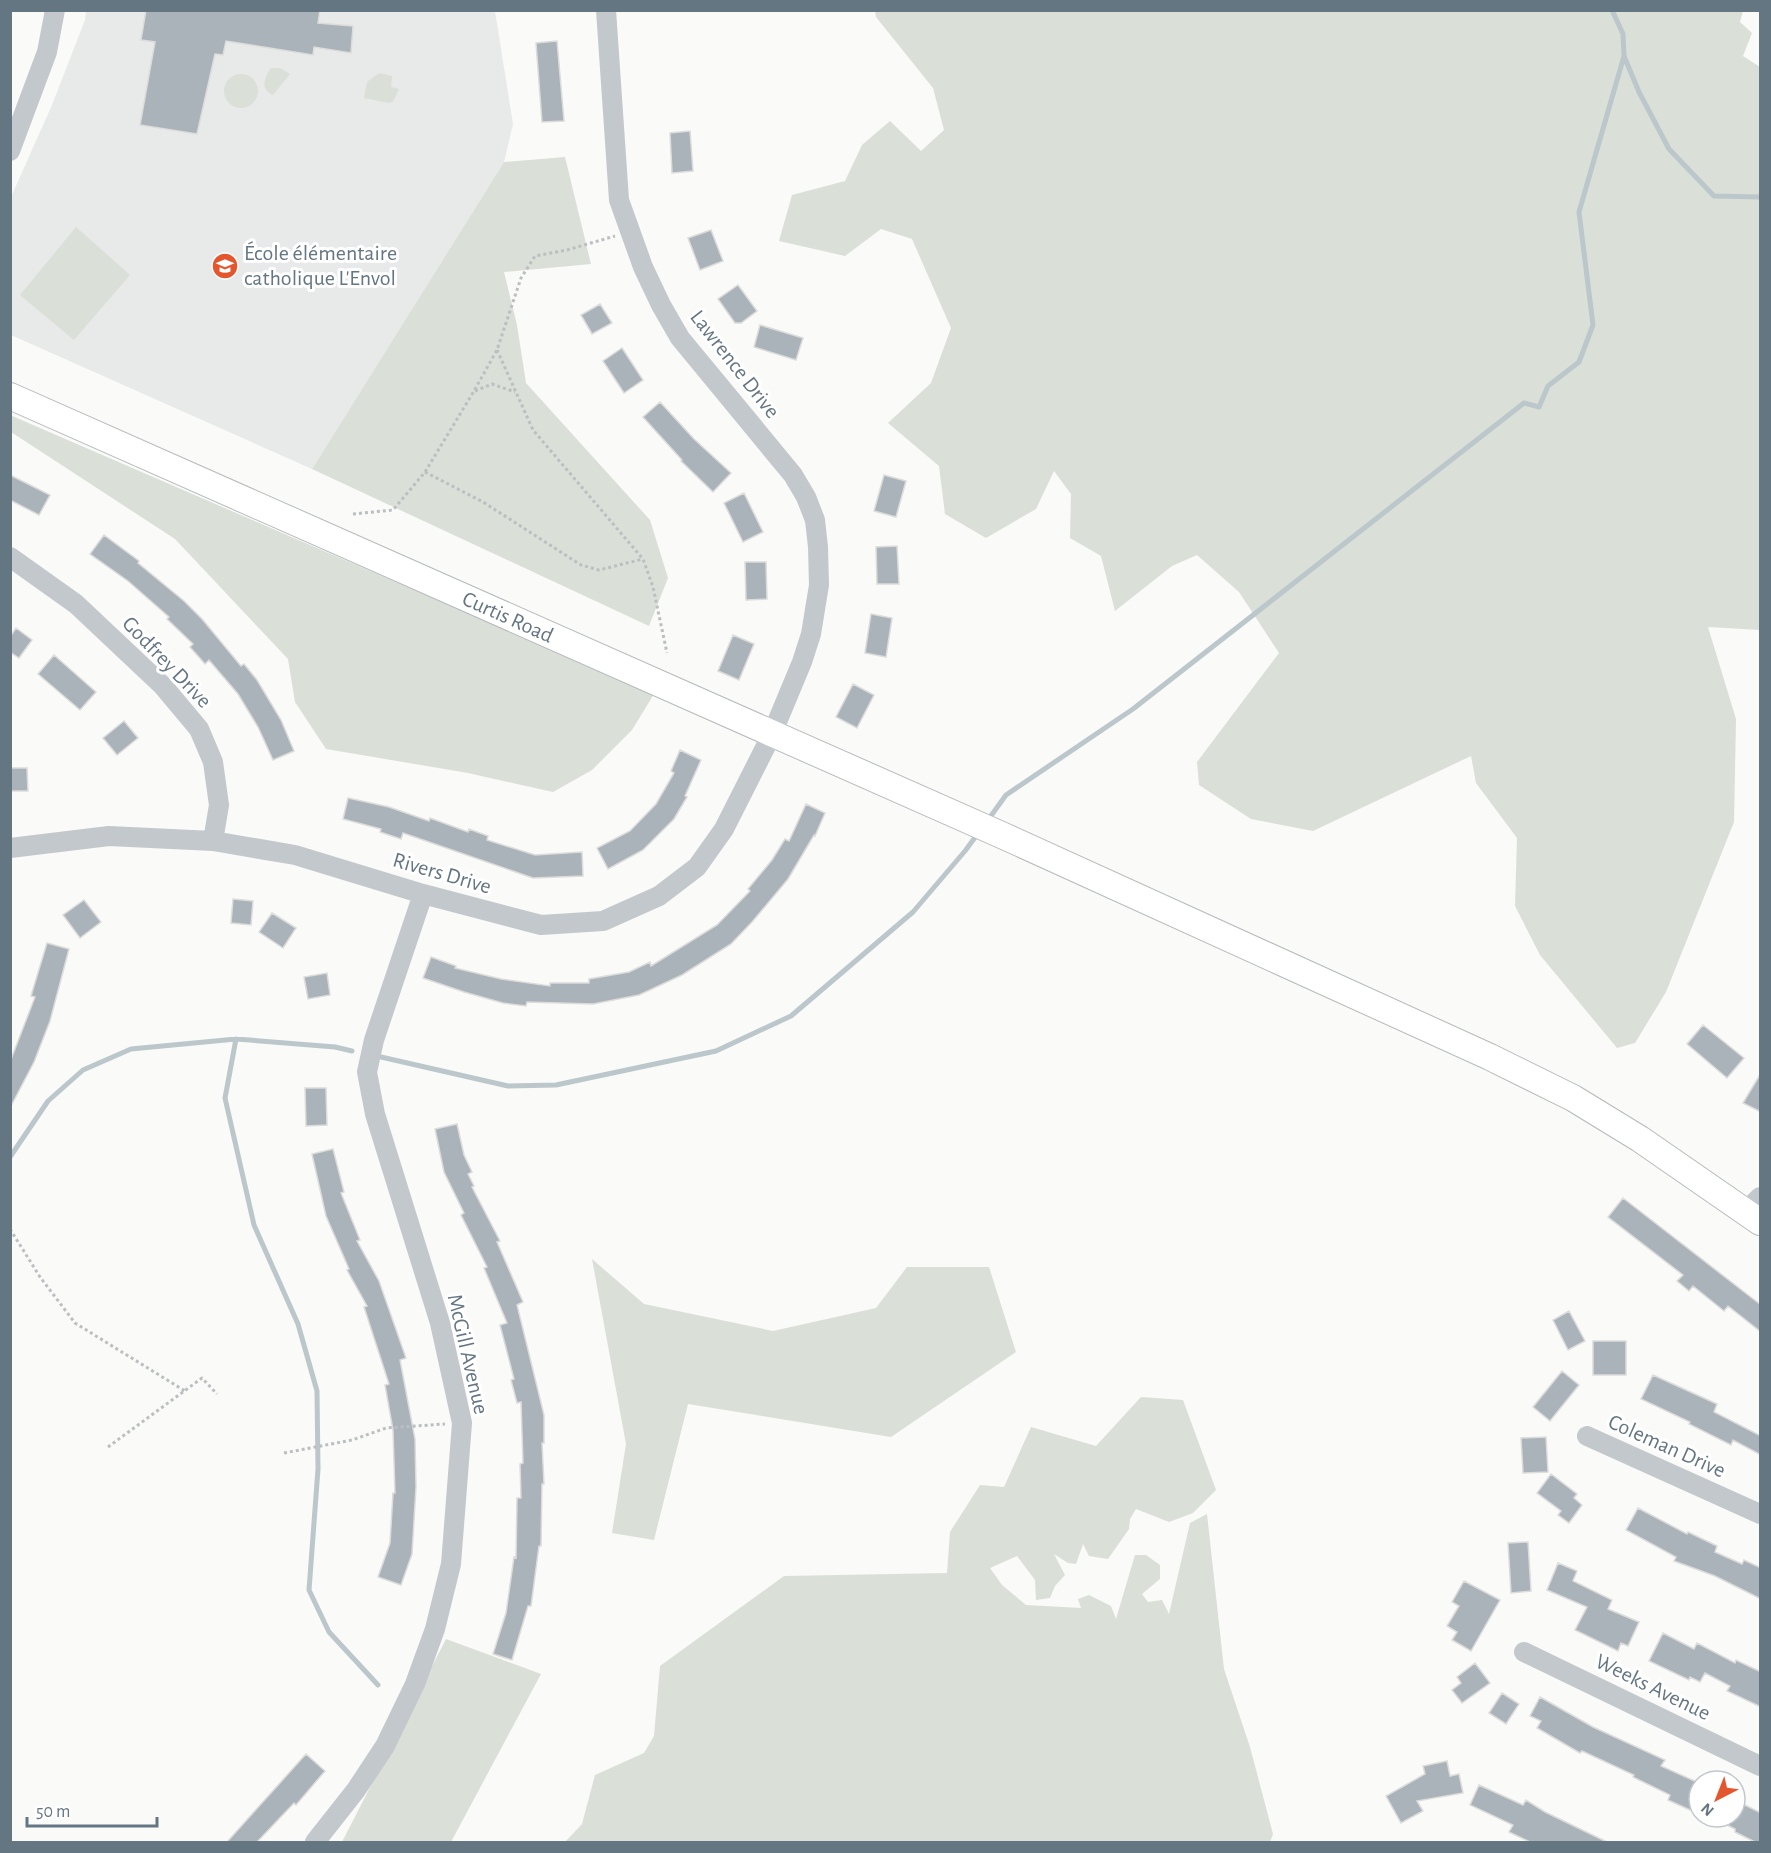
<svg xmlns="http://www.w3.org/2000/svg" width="1771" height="1853" viewBox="0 0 1771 1853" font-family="'Alegreya Sans',sans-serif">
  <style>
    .built { fill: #e8e9e9 }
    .green { fill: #dadfd7 }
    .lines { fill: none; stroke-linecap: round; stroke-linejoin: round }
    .stream { stroke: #bbc7cb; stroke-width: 5 }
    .building { fill: #aab3b9; stroke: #dcdcda; stroke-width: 1.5 }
    .major-casing { stroke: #b5babe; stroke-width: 28 }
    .path { stroke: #bbbfc2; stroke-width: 3; stroke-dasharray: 3 3; stroke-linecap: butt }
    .minor { stroke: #c3c8cc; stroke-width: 20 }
    .major { stroke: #fff; stroke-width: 26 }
    .labels { text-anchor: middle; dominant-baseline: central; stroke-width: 6; stroke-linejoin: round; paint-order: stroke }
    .poi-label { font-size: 22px; fill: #657683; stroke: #fff; text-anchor: start }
    .street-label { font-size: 22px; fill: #657683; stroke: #fff }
  </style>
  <rect width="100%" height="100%" fill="#fafaf8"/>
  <path class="built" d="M86,11h409l18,113 -9,38 -192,307 -301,-134v-138l41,-92 33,-85z"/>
  <path class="green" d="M875,11h868l-3,11 12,11 -9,23 17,11v563l-52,-3 28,92 -2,103 -68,170 -31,51 -18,5 -77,-93 -25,-49 2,-68 -41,-55 -5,-27 -158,75 -62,-12 -52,-34 -2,-23 82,-109 -40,-61 -42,-37 -25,11 -57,45 -14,-55 -31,-18 1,-44 -17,-23 -18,38 -50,29 -41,-24 -6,-48 -51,-43 43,-40 20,-55 -39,-89 -31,-10 -36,27 -66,-15 13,-46 53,-14 17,-36 28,-24 31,30 23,-21 -11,-42 -57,-71z
    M271,68h9l10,6 -17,21c-13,-6 -9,-17 -2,-27z
    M379,73l13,3 -1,11 8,2 -6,13 -4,1 -25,-5 3,-16z
    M224 91a17 17 0 1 1 34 0a17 17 0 1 1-34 0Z
    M565,157l26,107 -87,8 13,53 9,58 124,137 18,58 -19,48 -337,-157 192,-307z
    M76,227l54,48 -56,65 -54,-45z
    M10,415l644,279 -22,36 -40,40 -39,22 -85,-19 -142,-24 -31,-47 -7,-43 -113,-120 -164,-107z
    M592,1259l52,45 129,27 103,-23 31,-41h82l27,85 -125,85 -203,-33 -34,136 -42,-7 14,-89z
    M1141,1397l42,3 33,90 -23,23 -24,9 -33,-13 -6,10 -1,10 -21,30 -19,-3 -6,-12 -7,20 -8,-1 -14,-9 11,21 -10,11 -5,12 -14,2 -1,-20 -18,-24 -27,12 12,17 24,20 55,3 -3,-9 11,-4 22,11 5,13 19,-64h11l14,10v14l-18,15 6,8 14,-2 7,14 21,-91 17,-9 17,155 26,78 23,87 -3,8h-705l17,-18 13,-49 49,-22 10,-17 6,-70 124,-90 163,-3 3,-41 30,-47 24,2 27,-60 65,19z
    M446,1639l95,35 -90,168h-109z"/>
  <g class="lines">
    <path class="stream" d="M1612,10l11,24 1,22 15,36 30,57 45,47 46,1
      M988,820l18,-25 127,-86 391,-306 15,4 9,-21 31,-24 14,-37 -14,-113 45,-156
      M236,1039l-11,59 29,127 44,99 19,67 1,78 -9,121 20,42 49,53
      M381,1057l127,29 48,-1 160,-34 75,-35 122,-104 52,-61 14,-19
      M10,1157l38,-56 35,-31 48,-21 105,-10 99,8 17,4"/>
  </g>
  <path class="building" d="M146,10h174l-2,13 35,3 -2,27 -37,-6 -1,8 -87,-14 -3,14 -8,-1 -18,80 -57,-9 15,-83 -14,-2z
    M557,41l7,80 -22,1 -6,-79z
    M690,131l3,40 -21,2 -2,-40z
    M711,230l12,31 -23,9 -12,-32z
    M738,285l19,26 -16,12h-6l-17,-24z
    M600,304l12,19 -20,11 -11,-19z
    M760,325l43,13 -7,22 -42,-13z
    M622,348l21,32 -19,13 -21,-32z
    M660,402l34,37 37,34 -18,19 -32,-31 1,-1 -39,-43z
    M10,475l40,20 -11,20 -29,-15z
    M884,475l22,6 -10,36 -22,-6z
    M744,493l19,39 -20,10 -19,-39z
    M104,535l35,26 -1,2 46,38 18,18 39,47 3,-2 13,16 24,40 13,31 -21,9 -15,-33 -20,-33 -29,-34 -4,4 -15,-17 3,-3 -26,-25 2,-2 -41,-36 -38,-27z
    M897,546l2,38h-22l-1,-37z
    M745,562h21l1,37 -21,1z
    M871,614l21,4 -6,39 -21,-4z
    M16,628l16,12 -13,18 -9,-6v-15z
    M733,635l21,9 -15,36 -21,-9z
    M54,655l42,37 -16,18 -42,-36z
    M853,684l21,11 -17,33 -21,-11z
    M124,721l14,17 -21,17 -14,-17z
    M680,750l21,10 -16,36 2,1 -13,22 -31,31 -35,19 -11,-21 33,-17 26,-27 18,-31 -3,-2z
    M10,768h17l1,23h-18z
    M348,798l41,9 40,14 1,-3 38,14 1,-3 19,7 -1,4 48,15 47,-3 1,24 -50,2 -130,-45 -2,6 -21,-7 1,-3 -38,-10z
    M806,804l19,9 -10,23 -1,-1 -26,44 -36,43 -21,22 -49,31 -43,20 -46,9 -66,-2 -1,4 -23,-3 -39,-11 -41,-14 8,-21 25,9 -1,2 46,11 49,7v-3h39v-4l40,-7 21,-10 1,4 66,-41 33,-34 -2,-2 24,-29 13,-21 4,2z
    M233,899l20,2 -2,24 -20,-2z
    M84,900l17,22 -21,16 -17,-23z
    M272,913l24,15 -13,20 -24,-16z
    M47,943l22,6 -19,72 -16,41 -24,46v-46l25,-65 -4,-1z
    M327,973l3,22 -22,4 -4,-22z
    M1703,1025l41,33 -17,20 -40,-34z
    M1761,1073v39l-18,-9z
    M305,1088h21l1,37 -21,1z
    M457,1124l7,31 8,17 -4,2 6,12 -2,1 28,54 -3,1 26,60 -6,3 27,110v28h-2l2,41h-2l-1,62h-2l-8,60h-3l-16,54 -19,-6 13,-41 8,-56 2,1 1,-60h4l-1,-34 3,-1 -2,-61 -4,1 -6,-23 3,-1 -14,-54 7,-2 -23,-55 3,-1 -26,-52 3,-2 -20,-41 -9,-43z
    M333,1149l11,43 -3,1 19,47 -3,1 22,40 27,77 -6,2 15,79 1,48 -4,67 -11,31 -23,-8 12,-34 3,-50h2l-2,-63 -8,-45 4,-1 -25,-77 3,-1 -20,-36 2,-1 -23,-53 -14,-62z
    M1623,1198l138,107v27l-33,-26 -4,5 -31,-25 -4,5 -12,-10 6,-6 -75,-58z
    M1569,1311l16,30 -17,9 -15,-30z
    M1593,1341h33v34h-33z
    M1562,1371l17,14 -29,36 -17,-14z
    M1653,1375l64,29 -3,8 47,24v19l-28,-15 -2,5 -42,-21 1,-2 -49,-23z
    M1546,1437l2,35 -25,1 -2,-35z
    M1551,1474l26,20 -3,4 8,7 -13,18 -11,-8 3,-4 -24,-18z
    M1638,1508l49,26 1,-2 29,14 -2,6 27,12 2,-4 17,8v31l-46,-23 -41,-15 2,-4 -50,-27z
    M1528,1542l3,49 -20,2 -3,-50z
    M1558,1563l19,8 -4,10 39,19 -4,9 31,13 -11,24 -7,-3 -3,8 -43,-21 12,-23 -40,-17z
    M1464,1581l36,19 -29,51 -19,-11 5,-8 -10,-6 12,-20 -7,-4z
    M1663,1633l31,16 3,-6 38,20 1,-3 25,12v35l-34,-16 3,-5 -25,-13 -5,9 -10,-5 -1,3 -40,-19z
    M1475,1663l15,20 -28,20 -10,-13 9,-7 -4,-6z
    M1502,1693l17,11 -13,20 -17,-11z
    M1540,1697l53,30 72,33 -4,6 38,17v7l-9,20 -22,-10 2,-5 -37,-18 1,-2 -52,-24 -2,2 -43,-25 4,-7 -11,-5z
    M306,1754l19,17 -29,34 -2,-2 -37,39h-30z
    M1447,1761l3,15 9,-2 4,19 -46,8 6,10 -22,12 -15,-27 39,-22 -2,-8z
    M1479,1785l44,20 3,-5 19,12 62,30h-77l-21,-10 4,-7 -43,-20z
    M1735,1800l26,13v29h-6l-20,-10v-3l-24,-12h24z"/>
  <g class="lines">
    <defs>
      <path id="major" d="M10,396l996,441 484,220 83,41 67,41 120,83"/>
    </defs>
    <use href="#major" class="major-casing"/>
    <path class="path" d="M497,350l36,80 110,129 10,28 14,66
      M475,391l17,-7 23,8
      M425,472l58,30 98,63 18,5 44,-11
      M353,514l40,-4 32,-38 49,-81 23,-41 24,-72 14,-22 32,-6 48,-14
      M10,1229l30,48 35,46 110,68
      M108,1447l94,-69 15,16
      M284,1453l68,-13 34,-12 59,-4"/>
    <path class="minor" d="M10,151l37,-99 8,-42
      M10,557l66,47 87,82 36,43 14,33 6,43 -6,36
      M10,848l99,-12 104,5 82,14 128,39 118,31 62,-4 56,-25 38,-29 27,-38 48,-95 30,-72 9,-28 8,-49 -1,-38 -3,-27 -9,-23 -13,-22 -113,-137 -19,-33 -18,-38 -24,-67 -13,-190
      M1746,1211l14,-14
      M1587,1436l173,78
      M1524,1652l236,114
      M315,1842l41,-52 29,-44 30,-62 20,-55 16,-65 11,-141 -22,-100 -65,-209 -8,-42 7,-32 49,-146"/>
    <use href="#major" class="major"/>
  </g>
  <defs>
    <symbol id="school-disc" viewBox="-11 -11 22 22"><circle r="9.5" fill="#e4572e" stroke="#fff"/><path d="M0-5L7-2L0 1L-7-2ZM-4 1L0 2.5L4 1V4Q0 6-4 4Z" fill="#fff"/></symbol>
  </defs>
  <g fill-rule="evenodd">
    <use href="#school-disc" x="210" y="251" width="30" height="30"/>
  </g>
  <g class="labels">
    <g class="poi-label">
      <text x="244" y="253">École élémentaire<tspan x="244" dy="25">catholique L'Envol</tspan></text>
    </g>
    <g class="street-label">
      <text transform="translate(735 364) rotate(52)">Lawrence Drive</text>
      <text transform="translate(508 617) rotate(24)">Curtis Road</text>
      <text transform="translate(167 662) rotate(46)">Godfrey Drive</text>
      <text transform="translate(442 873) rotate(16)">Rivers Drive</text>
      <text transform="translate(468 1354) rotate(77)">McGill Avenue</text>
      <text transform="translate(1667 1446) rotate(24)">Coleman Drive</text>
      <text transform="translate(1653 1687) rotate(26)">Weeks Avenue</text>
    </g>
  </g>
  <rect width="1771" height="1853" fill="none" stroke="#657683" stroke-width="24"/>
  <g transform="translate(1717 1799) rotate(222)"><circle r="28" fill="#ffffff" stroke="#c1c8cd" stroke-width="1.5"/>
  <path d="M0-4.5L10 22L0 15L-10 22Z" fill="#e4572e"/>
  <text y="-9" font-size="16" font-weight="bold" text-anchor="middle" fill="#657683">N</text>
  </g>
  <path d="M27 1817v9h130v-9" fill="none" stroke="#657683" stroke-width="3"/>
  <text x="36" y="1817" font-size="18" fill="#657683" stroke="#ffffff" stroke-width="4.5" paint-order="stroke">50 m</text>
</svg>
